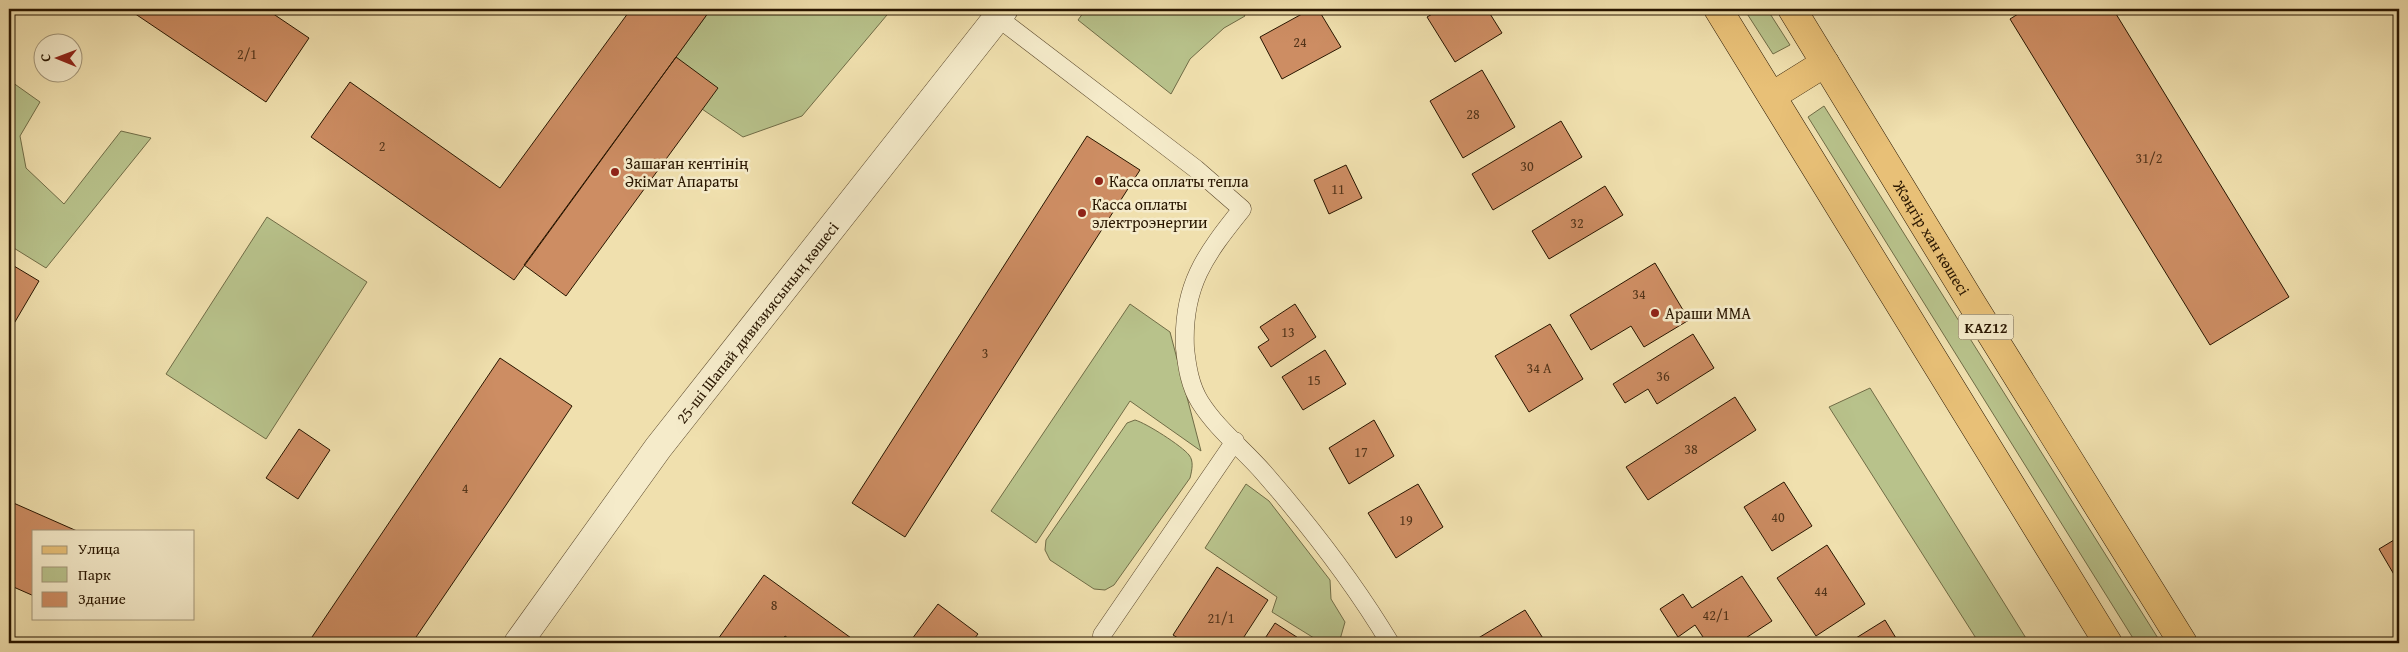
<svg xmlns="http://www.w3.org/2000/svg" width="2408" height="652" viewBox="0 0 2408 652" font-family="'Gentium Book Plus',serif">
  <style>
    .green { fill: #b8c28b; stroke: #706c46 }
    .building { fill: #cd8d63; stroke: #291600 }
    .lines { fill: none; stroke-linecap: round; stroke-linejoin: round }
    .lane-casing { stroke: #5b482c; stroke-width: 19 }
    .street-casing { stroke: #5b482c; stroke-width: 29 }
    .primary-casing { stroke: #291600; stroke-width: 29 }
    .lane { stroke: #f5ebca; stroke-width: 18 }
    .street { stroke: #f5ebca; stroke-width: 28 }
    .primary { stroke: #e8c077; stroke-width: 28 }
    .poi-dot { fill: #8f2418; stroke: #f5ebca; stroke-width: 2 }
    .labels { text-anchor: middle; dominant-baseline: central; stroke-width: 5; stroke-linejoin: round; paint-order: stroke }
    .number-label { font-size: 14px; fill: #523419 }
    .shield { fill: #f5ebca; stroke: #66563d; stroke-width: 1 }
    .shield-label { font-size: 15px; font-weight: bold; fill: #291600 }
    .poi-label { font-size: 16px; fill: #291600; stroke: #f5ebca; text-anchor: start }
    .street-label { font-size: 16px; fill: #291600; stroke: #f5ebca }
  </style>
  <rect width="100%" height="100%" fill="#f0e0ae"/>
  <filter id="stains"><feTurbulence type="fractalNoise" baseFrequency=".004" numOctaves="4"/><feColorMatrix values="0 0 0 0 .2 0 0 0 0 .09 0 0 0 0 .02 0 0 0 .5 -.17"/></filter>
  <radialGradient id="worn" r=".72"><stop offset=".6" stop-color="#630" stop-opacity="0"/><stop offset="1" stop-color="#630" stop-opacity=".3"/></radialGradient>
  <path class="green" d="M711,9h181l-90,107 -59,21 -41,-28 -26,-52z
    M1086,9h155l4,7 -21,12 -34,31 -19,35 -93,-74z
    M1744,9h23l23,36 -17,9z
    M9,80l31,22 -20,34 6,32 38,36 57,-73 30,7 -105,130 -37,-23z
    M1824,106l337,537h-25l-328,-526z
    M267,217l100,65 -101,157 -100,-65z
    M1130,304l40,28 31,119 -71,-50 -94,142 -45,-32z
    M1870,388l159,255h-50l-150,-236z
    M1135,420c11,3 47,26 54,35 5,6 3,15 1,23l-76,107 -9,5 -11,-1 -44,-29 -5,-10 1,-10 81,-117z
    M1246,484l23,17 61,79 1,19 14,23 -6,21h-17l-50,-31 5,-15 -72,-49z"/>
  <path class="building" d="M128,9h138l43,29 -43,64z
    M631,9h80l-197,271 -203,-143 39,-55 150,106z
    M1311,9h7l23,38 -59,32 -22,-42z
    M1441,9h46l15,24 -47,29 -28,-45z
    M2026,9h87l176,288 -79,48 -200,-326z
    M676,57l42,31 -152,208 -42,-31z
    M1482,70l33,57 -52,31 -33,-57z
    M1561,121l21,36 -89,53 -21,-36z
    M1087,136l53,34 -235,367 -53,-34z
    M1346,165l16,33 -33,16 -15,-34z
    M1605,186l18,29 -74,44 -17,-28z
    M9,263l30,18 -30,51z
    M1655,263l34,57 -45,27 -13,-21 -40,24 -21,-35z
    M1295,304l21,33 -45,30 -13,-20 11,-7 -9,-13z
    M1550,324l33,55 -54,33 -34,-56z
    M1693,334l21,34 -57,36 -9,-15 -23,14 -12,-19z
    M1325,350l21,34 -43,26 -21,-33z
    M500,358l72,48 -66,99 -94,138h-104z
    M1735,397l21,33 -108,70 -22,-33z
    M1374,420l20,36 -45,28 -20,-36z
    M299,429l31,21 -32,49 -32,-21z
    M1784,482l28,44 -40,25 -28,-44z
    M1418,484l25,43 -47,31 -28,-45z
    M9,501l68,30h-43v65l-25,-11z
    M2399,537v46l-20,-34z
    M1827,545l38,59 -49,32 -39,-58z
    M1217,567l51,33 -28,43h-54l-13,-8z
    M764,575l94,68h-63l-10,-7 -5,7h-56l-6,-4z
    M1742,576l30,45 -34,22h-31l-12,-18 -17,12 -18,-28 23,-15 9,14z
    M938,604l40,30 -7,9h-62z
    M1525,610l21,33h-76z
    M1885,620l14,23h-51z
    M1275,623l31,20h-44z"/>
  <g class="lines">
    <defs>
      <path id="lane" d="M997,17l199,152 46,40c-37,46 -60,77 -57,139 2,19 5,38 15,54 17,27 43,47 64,71 46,53 90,110 126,170
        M1102,635l133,-194"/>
      <g id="street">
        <path id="s1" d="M518,643l140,-195 346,-439"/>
      </g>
      <g id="primary">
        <path d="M1718,9l390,634"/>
        <path id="s2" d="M1792,9l179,293 212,341"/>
        <path d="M1772,96l53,-33"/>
      </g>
    </defs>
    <use href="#lane" class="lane-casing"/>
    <use href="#street" class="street-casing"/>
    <use href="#primary" class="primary-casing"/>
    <use href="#lane" class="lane"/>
    <use href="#street" class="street"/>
    <use href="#primary" class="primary"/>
  </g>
  <g class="poi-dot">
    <circle cx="615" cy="172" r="5"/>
    <circle cx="1099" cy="181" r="5"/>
    <circle cx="1082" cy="213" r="5"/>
    <circle cx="1655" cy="313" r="5"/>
  </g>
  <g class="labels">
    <g class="number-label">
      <text x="1300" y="42">24</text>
      <text x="247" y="54">2/1</text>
      <text x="1473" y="114">28</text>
      <text x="382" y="146">2</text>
      <text x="2149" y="158">31/2</text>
      <text x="1527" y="166">30</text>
      <text x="1338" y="189">11</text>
      <text x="1577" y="223">32</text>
      <text x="1639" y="294">34</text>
      <text x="1288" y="332">13</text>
      <text x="985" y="353">3</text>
      <text x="1539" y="368">34 А</text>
      <text x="1663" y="376">36</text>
      <text x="1314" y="380">15</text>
      <text x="1691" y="449">38</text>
      <text x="1361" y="452">17</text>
      <text x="465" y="488">4</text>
      <text x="1778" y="517">40</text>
      <text x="1406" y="520">19</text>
      <text x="1821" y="591">44</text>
      <text x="774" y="605">8</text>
      <text x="1716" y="615">42/1</text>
      <text x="1221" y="618">21/1</text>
    </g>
    <rect class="shield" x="1958.5" y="314.5" width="55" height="25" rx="4"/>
    <g class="shield-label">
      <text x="1986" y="327">KAZ12</text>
    </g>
    <g class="poi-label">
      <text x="625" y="163">Зашаған кентінің<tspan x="625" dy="18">Әкімат Апараты</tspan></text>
      <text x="1109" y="181">Касса оплаты тепла</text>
      <text x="1092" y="204">Касса оплаты<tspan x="1092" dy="18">электроэнергии</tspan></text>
      <text x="1665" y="313">Араши ММА</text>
    </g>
    <g class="street-label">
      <text stroke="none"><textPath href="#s2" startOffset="268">Жәңгір хан көшесі</textPath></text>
      <text stroke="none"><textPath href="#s1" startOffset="400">25-ші Шапай дивизиясының көшесі</textPath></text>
    </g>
  </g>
  <rect width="2408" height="652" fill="none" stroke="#f0e0ae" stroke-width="30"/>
  <rect x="10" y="10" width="2388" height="632" fill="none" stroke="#291600" stroke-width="2.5"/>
  <rect x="15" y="15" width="2378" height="622" fill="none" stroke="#291600"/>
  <rect x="32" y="530" width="162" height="90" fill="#f5ebca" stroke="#a39679"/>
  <rect x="42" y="546" width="25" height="8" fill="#e8c077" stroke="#a39679"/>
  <text x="78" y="554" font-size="15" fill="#291600">Улица</text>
  <rect x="42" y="567" width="25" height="15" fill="#b8c28b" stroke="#a39679"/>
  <text x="78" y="580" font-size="15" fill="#291600">Парк</text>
  <rect x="42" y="592" width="25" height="15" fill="#cd8d63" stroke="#a39679"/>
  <text x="78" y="604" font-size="15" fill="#291600">Здание</text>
  <g transform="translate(58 58) rotate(271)"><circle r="24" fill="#f5ebca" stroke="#a39679"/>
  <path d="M0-4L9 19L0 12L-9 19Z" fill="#8f2418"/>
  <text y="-8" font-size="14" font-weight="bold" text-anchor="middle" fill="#291600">С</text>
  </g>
  <rect width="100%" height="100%" filter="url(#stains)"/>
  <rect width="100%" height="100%" fill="url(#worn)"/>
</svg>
